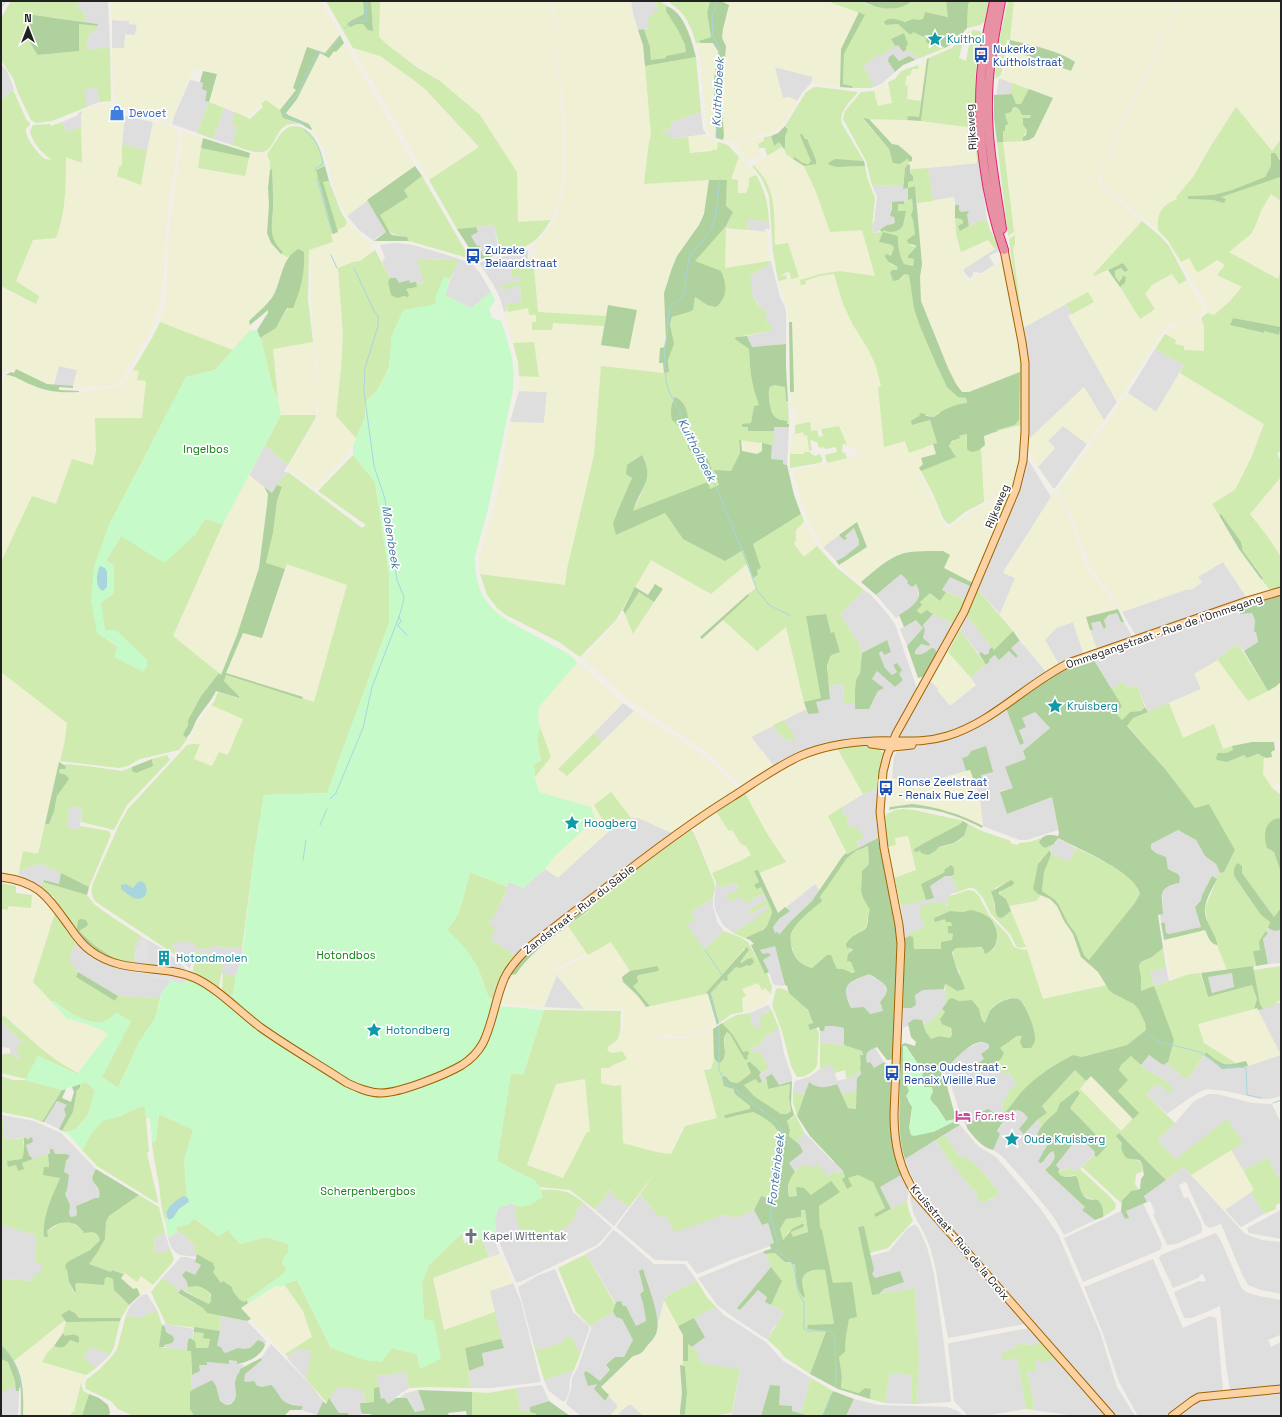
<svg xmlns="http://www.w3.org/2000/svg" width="1282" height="1417" viewBox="0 0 1282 1417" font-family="'Space Grotesk',sans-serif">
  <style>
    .residential { fill: #dfdede }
    .farmland { fill: #eff0d4 }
    .grass { fill: #cfebaf; fill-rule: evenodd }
    .forest { fill: #afd19d; fill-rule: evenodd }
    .park { fill: #c7fac9 }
    .parking { fill: #e1e1e1 }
    .water { fill: #a9d5df }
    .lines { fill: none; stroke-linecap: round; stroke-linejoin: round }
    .stream { stroke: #a9d5df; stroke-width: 1 }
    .major-casing { stroke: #9f6300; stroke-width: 9 }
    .highway-casing { stroke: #dc286e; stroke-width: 10 }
    .major { stroke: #fcd2a3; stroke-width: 7 }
    .highway { stroke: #e891a5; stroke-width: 8 }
    .labels { text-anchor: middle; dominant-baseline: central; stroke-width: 3.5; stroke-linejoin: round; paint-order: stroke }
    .culture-label { font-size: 11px; fill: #0d838f; stroke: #fff; text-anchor: start }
    .transit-label { font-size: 11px; fill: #164399; stroke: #fff; text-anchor: start }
    .shop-label { font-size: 11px; fill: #366cbe; stroke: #fff; text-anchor: start }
    .street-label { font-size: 11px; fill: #212121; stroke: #fff }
    .park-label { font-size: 11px; fill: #0c8310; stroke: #fff }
    .hotel-label { font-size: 11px; fill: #b23c85; stroke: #fff; text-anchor: start }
    .worship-label { font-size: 11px; fill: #5b616d; stroke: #fff; text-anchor: start }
    .water-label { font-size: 12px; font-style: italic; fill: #4678a3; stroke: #fff }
  </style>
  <rect width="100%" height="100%" fill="#f2eee8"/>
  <path class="residential" d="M80,1l28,1 2,45 -24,3 3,-15 9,-9 -1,-2 -12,-2 1,-4 -4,-8 -5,-3z
    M631,1h25l1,10 -4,5 -4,12 -11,2 -5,-16z
    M112,20l17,1 8,4 -2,10 -11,14 -12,-1z
    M898,44l5,8 3,-2 14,8 -5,2 -2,-2 -4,-2 -10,5 -6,-7 -4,3 1,6 5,9 -14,12 -9,4 2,-2 -6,-8 2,-2 -7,-9 15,-13z
    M1,64l6,7 7,18 -13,11z
    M774,67l39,10 -2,6 -9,10 -5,8 -8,-4 -6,1z
    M999,78l13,5 -2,11 -14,1z
    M190,80l13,3 5,7 -3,11 4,1 -12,31 -25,-9 3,-10z
    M97,87l2,15 -12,5 -4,-17z
    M224,108l11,4 -4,12 6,2 -5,19 -19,-6z
    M83,111l-2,16 -14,5 -5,-10 16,-7v-2z
    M701,112l2,17 3,5 -36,5 -6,-5 -1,-4 9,-1 -1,-7z
    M125,116l28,6 -6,29 -25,-7z
    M978,163l3,8 6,49 -10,2 -8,4 -2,-12 2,-1 -1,-2 -5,1 -4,-1v-6h-4l-1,-8 -21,4 -5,-33z
    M872,185l31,1v3l5,-1v12l-16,3 -2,13h4l1,6 -2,2 -6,1 -6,4 -1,2 -7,2 -1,-6v-4h2l3,-26z
    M367,200l19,32 -10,6 -2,3 -15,-11 -12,-14z
    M748,220l21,1 1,8h-5v3l-18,-2z
    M494,225l5,27 -15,4 -4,-10 -3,1 -6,-11 7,-4 -2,-5z
    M394,243l13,1 10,2 27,8 15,5 13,5 8,9 11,19 -20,16 -26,-13 13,-36 -41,1 7,23 -6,1 -19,-1 -5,-5h-4l-8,-16 2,-1 -1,-2 2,-1 -5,-13z
    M999,246l2,4 -12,6 5,9 -13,8 -8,-1v3l-3,3 -4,-3 -3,-6 32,-20z
    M528,250v9l-7,3 -1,14 1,4 -18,9 17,-4 1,16 -3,3 -12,1 1,6 -3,1 -4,-14 -7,-14 -14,-21z
    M769,261h2l9,36 5,10 1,6v31l-34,3 -5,-11 25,-5 -5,-7 -2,-17 -4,2 -10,-16 -2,-8v-9l21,-12z
    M1066,304l6,10 -4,2 49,86 -13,18 -20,-33 -56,53 1,-74 -6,-38z
    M1155,349l29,16 -28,47 -28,-19z
    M59,366l18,4 -4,16 -19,-1z
    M519,391l28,1 -3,31 -34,-1z
    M1063,426l24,18 -32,44h-2l-15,-21 17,-19 -7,-7z
    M774,427h15l-2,38 -4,-1v-4l-12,-1 1,-14 2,-1z
    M265,445l23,20 -4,6 3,2 -15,20 -23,-17z
    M1027,461h2l5,8 17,28 -48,75 12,6 -15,36 -22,-24 43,-104z
    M854,528l5,13v4l-15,12 -7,3v2l-14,-15 16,-12 5,5 3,-1 -2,-3z
    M1223,562l24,36 -111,38 -14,-24 63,-22 8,-1 9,-7 -5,-5z
    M901,574l7,7 -1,2 9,1 3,4 -1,11 -5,8 -17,11 -20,-23z
    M950,576l22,11 -6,13 -24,-10z
    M864,590l7,5 15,17 9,12 22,65 -25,44 -3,3 -17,2 -38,3 -27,9 -33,16 -23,-29 22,-12 11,15 5,-2 3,3 3,-3 -11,-18 22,-11 2,5 8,-12 14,-3 -1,-14 14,-1 1,19h11v6h14l9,-18 -6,-12 5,-8 18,16 8,-7 -5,-7 -1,-10 -4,2 4,7 -5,3 -7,-7 -6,-15 3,-2 2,4 3,-15 -25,13 -3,-9 -19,-30z
    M1235,608l5,6 12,-1 3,7 -1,12h2l2,10 -14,9 -6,-7 -21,15 1,1 -23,14 6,15 -53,23 -11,-27 -10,3 -2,-6 -14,6 -19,-31z
    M1113,613h4l4,9h3l9,16 -36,12 -7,-20 3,-1 -3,-6 10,-3 6,8 -2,-8z
    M933,614l21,10 -17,30 -8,-4 -4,4 -4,1 -6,-1v-3l6,-7 8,2 1,-2 -7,-6 2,-8 -2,-5z
    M967,616l25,31 -2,3 -1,3 -4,2 -4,-3 -2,2 -19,-24z
    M916,620l7,8 -16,18 -7,-17z
    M1073,622l11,33 -25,10 -14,-25 11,-12z
    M1019,641h1l27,32 -68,48 -49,17h-30l2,-11 27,-47 10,9 37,-4 -6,-8 16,-12 3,-5 7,-5 13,-4 7,7 2,-2 -7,-8z
    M623,703l11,8 -32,31 -8,-9z
    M1006,708l14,36 4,-1 -5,-13 3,-12 13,-6 15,16 -27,23 3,8 -13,29 -13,3 7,23 45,-17 6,33 -31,10h-8l-36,-14 -6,-37 -3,-8 8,-2 -14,-23 -6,2 4,13 -46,13 -28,-6 2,-22 3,-4 62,-17 29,-15z
    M877,788l-1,32 3,20 -1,-2 -19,10 -2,-8 2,-8 -10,-4 -2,-13h-3l-2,-8 21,-13z
    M70,806l12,2 -2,18 -2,3 -12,-1z
    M631,818h7l34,15 -156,123 -26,-17 -2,-15 3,-5h1l15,-28 -2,-2 4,-7 14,6 22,-19 13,8 51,-46 1,1z
    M1178,830l18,10 9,16 11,8 4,9 -5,5 -3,-2 -10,19 -1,5 -5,5 5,22 -32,7 -3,-1 -1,-10h-4l-1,-9 3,-1 -1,-21 2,-4 15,-5 -1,-9 -10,-5 -2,-12 -10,-4 -5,-4v-5z
    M1057,838l19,10 -7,14 -19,-9 2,-8 4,-2z
    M42,864l19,9 -2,11 -15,-4 -4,6 -9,-6 -13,-3 1,-6 15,-6z
    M945,876h6l7,16 -8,2 1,2 -3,1 1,7 -29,9 5,14 -16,6v3l-4,2 -4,-32 32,-8 -3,-12z
    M716,882l4,5 15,-4 4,7 -8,4 -5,1 14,1 5,8 19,-11 3,6 -19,12 3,3 15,-9 3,4 -11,9 -25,15 -10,-8 -7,-13 -2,-8z
    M815,883l5,8 -8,10 -21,20 -12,15 -4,-3 -2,-6 6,-8 11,-8 -5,-4z
    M713,898v9l3,10 1,5 7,9 -20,18 -18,-24 9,-6 -4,-7z
    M1268,928l6,3 7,-1v33l-13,1 -5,-25 5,-6 -2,-2z
    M141,936l24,14 18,16 5,6 -54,-7 1,-20z
    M176,940l20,3 1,5 13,1 1,-3 31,2v9l-6,19 -15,-2 1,-12 -3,-1v-6l-25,-3 -4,17 -16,-15 1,-5 -3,-1 1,-5z
    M76,944l20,14 13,7 25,7 17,2v2l20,5 -9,11 -2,6 -42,-2 -40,-24 -8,-7 -1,-6 2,-6z
    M775,946l10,39 -3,1 -7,-1 -2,-1 -4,-12 -6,-12 7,-5 -7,-1 -3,-4z
    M1166,967l3,14 -15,5 -4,-14z
    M1232,973l2,14 -22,6 -4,-16z
    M869,974l5,4 6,1 4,5 3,8 -1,5 -6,5 3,9 -13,3 -19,-6 -6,-16v-4l3,-4z
    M557,975l1,2 26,32 -40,-2z
    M933,989h11l2,6v8l-8,12 -7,6 -7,3 -2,-4 -8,-1 -6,4 2,4 -3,-1 -4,2v-20h8l4,-13 8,-5z
    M1281,1002v94l-11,3h-8l-36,-8 -18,-2 -7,2 -10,6 -24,17 -21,-20 11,-10 6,4 3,-7 -26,-15 9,-11 14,10 3,-2 21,17 18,-25 17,14 23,-2 35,-12 -22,-45z
    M768,1005l3,4 -4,2 -3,5 -5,3 2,6 -5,5 -4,-7 -2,-10z
    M1,1021l21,21 -1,14 -3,3 -8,-6 1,-1 -2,-4 -8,-1z
    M825,1026h9l10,2v17l-24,-2v-12h4z
    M779,1028l5,25 8,24v4l-14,4 -6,-11 -6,3v3l-4,2 -3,-7 10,-6 -12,-17 -4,1 -3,-4 13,-7 -2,-2z
    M984,1042l5,3v3l-8,6 4,5 -8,5 7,8 6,-4 4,6 6,-5 8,3 9,12 -9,8 1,3 -6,5 -1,13 -9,-1 -5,-3 -8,3 -9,11 -4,1v4l-6,-11 -10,-32 -7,-14 20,-21 14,-7z
    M875,1048l9,14 -10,6 -7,-5 -1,-9 1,-2z
    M832,1063l5,18 15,-4 9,-6v3l-4,4v13l-16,3 -4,-10 -18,4 -10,-6 -4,13 -12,-4 2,-10 14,-4 11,-8z
    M1209,1094h8l35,9 20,1 9,19v20h-2l2,5v26l-4,3 -9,-19 -25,12 -12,-20 12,-7 -67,16 -19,-19 18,-17 18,-21 7,-4z
    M57,1101l11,4 -2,10 -7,14 -15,-7z
    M1015,1110l6,1 7,6 -4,17 13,-14 5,7 -3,3 -2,9 11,4 -5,9 1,9 7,-9 2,-1 2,3 -2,7 -8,9 40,37 -3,3 13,10 -31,15 -11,-19 -27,-33 -24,-27 -9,-6 7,-16 -3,-2 12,-18z
    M2,1115l32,6 27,12 35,36 -4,5 2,8 6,11 -1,6 -10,1 -13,6 1,7 -1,3 -5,1 -2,-2v-10l-4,-11 2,-4 1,-12 -4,-6 1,-8 4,-7 -3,-3h-12l-1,-5 -3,5 -17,5 -4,-4 -3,-10 2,-5h-1l-1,-3 -21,3z
    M960,1125l18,21 18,11 43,50 19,27 42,98 17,55 18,29h-19l-83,-96 -76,-86 -30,-35 -15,-22 -7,-18 31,-19 12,19 20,25 11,11 11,5 10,-6 -18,-23 -9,-7 -12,-6 -10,-13 -6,-10z
    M804,1132l29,30 1,-1 9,10 -4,3 -2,-3 -8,5 -6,-6h-1l-18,-3 -6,1 -4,3 -5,-8 14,-11 -3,-7 -5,-4 6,-4z
    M1079,1136l17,16 -16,17 -6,2 -3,-3 -11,2 -4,-5z
    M1184,1167l61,67 17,6 19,2v52l-20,-4 -13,-5 -6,-11 -21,-50 -11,4 -5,-3 -19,-43 -7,3 5,13 4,-1 13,26 1,7 -1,3 -25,11 -9,1 -14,-31 2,-2 -5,-11 -3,1 -3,-6z
    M901,1175l8,13 -2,13 -16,8 -11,-22z
    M610,1190l6,8 13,9 -15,19 -20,-17 11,-11 1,-4z
    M1251,1192l13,22 -23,13 -16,-17z
    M640,1194l20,24 5,-3 10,16 49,-16 11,3 19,-8 8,15 6,-2 6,20 -4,1 1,2 -35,12 -39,16 -10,-13 -32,-1 -39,-33z
    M911,1195l2,1 112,128 -77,14 -13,-72 -5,-19 -6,-14 -10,-18 -3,-11 -1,-7z
    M511,1203l4,2v5l11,29 11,-4 2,8 18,-11 1,2 16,-15 3,-10 7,-6 28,25 -8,10 -7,7 -77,37h-4l-20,-47 -1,-16 3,-11z
    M1143,1203l19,41 -2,6 -77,32 -19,-44 57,-27 4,8 3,-1 -2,-7z
    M1281,1210v29l-32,-6 -2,-5z
    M915,1224l4,5 8,18 7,27 8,55 9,72 -1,1 -33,2 2,-48 -4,-68 -36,6 5,-5 19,-7 -3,-11 -25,7 -3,-4 -2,-18 19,-5 18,-22z
    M2,1225l34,10v29h5v10l-7,7 -33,-2z
    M613,1230l4,2 37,32h31l12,17 -31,15 -8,27 -2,-9 -12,-22 -4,2 3,9 3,18 -10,6 -10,-21h-3l-2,-5 -4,1 -1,2 -30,-50 15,-9z
    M177,1232l4,1 15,13 -3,4 4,4v3l-17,-2 -5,-3 -4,-5 -3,-9z
    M165,1233l5,16 -9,5 -7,1 -2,-3 3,-3 -1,-10 2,-2z
    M1216,1233l5,8 20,46 5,5 13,4 22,4v36l-1,-1 -12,5 3,7 10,-5v44l-51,4 -4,-25 -6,-59 -28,12h-8l-10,-26 25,-11h1l3,1 3,-1 -3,-7 -3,1 -2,3 -25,10 -14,-30 2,-3z
    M764,1251v3h2l5,13 -34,41 3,2 18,-20 9,7 -2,5 19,10 -7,12 -4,4 -5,12 -32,-21 -19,-14 -19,-27z
    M181,1257h7l8,3 -1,2 6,3 -6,10h-13l6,7v5l-3,4 -4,-2 -2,2 -5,-4v-1l-12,-8z
    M1153,1259l30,69 27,-12 6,2 1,6 6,66 -25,3 -9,4 -24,19h-27l-19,-34 -17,-51 -18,-44z
    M555,1269l18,43 16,14v4l-9,25 -8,-19 -7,3 -6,5 -22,6 -2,-7h-2l-15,-56 21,-12z
    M513,1283l8,19 20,80 -50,6h-20l-2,-17 15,-6 -2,-12 8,-62z
    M147,1294l10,16 -17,8 -14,-3 4,-9 12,-11z
    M716,1307l8,8 42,27 16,18 29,18 -10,36 -9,-3v-5l-13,-1 -9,-20 -9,31h-29l8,-46 -35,-6 -9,-6 -4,-11 13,-10 -11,-19z
    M613,1312l3,5 6,2 11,21 -9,17h-9l-9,9 4,4 -10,12 -1,-2 -4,-1 2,5 -3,5 11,12 4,-6 9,11 -8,10h-29l-15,-12 5,-15 1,-11 6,-11 13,-38 -1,-3z
    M222,1316l25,5 19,20 -1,4 -2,-3 -5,-2 -8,8 -3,1h-11l-11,4 -2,-1 -6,-6 4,-20 -2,-1z
    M166,1324l28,5 -2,10 -2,-1 -3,13 -23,-4v-2l9,-9 -7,-4 -1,-5 -3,-2z
    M1029,1328l11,13 -5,4 -20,-1 1,4 -14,5 15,5 9,51 -42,7h-16l-14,-15 -6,-57 2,-1z
    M271,1344l39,40 13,17 -6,14 -16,-5 2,-3 -2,-1 -16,-3 -5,-5 -4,-7 -32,-10v-7l18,-14 -1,-2z
    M91,1346l19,9 -14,13 -12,-10z
    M296,1349l17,2 -7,28 -19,-21z
    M1054,1356l50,56 2,4h-30l-43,-6 1,-7 -7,-32 8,-11z
    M229,1360l9,1 -1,3h5l2,2 -4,3 -2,6 -3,4 1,15 -3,8 -7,3 -6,-4 -4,-15 -4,-6 -20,10v-15l8,-4 -1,-6 8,-3 21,2z
    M574,1370l-4,9 -1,13 -3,8 -3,2 -15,-12 -4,-10z
    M406,1372l3,16 -9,6 -12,10 -7,-5 -4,-23z
    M890,1373l22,2v29l-27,-1z
    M542,1385l7,16 -19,6v5h-9l-5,-24z
    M16,1387v4h3l-1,25h-17v-23l5,-1v-3z
    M336,1387h17l10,2 2,13 -4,1v9l2,2 -14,2 -1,-3h-9l-10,-15z
    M418,1390l7,20 -10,2 -7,-14h-9l7,-5z
    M1281,1393v23h-104l13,-10 8,-5 11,-2z
    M854,1399l25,6 68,2 11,4 5,5h-117z
    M630,1404l14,12h-27l5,-6z"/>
  <path class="farmland" d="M112,1h208l20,34 -15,18 -18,-6 -14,41 4,2 -17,20 -14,-10 -19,17 -38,-15 8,-28 -23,-6 -18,40 -5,15 -45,-13 -4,-2 -6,-7 -2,-7 -2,-46h12l1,-14 10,1 2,-10 -8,-1v-3l-17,-1z
    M418,1h133l13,143 -3,46 -3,14 -7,16 -33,2 -1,-50 -37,-57 -51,-41 -40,-28 -10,-9 1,-35z
    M553,1h78l2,13 10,31 8,80v10l-2,7 -4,42 64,-4 -5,34 -5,11 -22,31 -5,12 -8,24 2,48 -1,8h-5l-1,15h4l1,10 -63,-6 -7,88 -27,114 -2,16 -85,-11 -1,-10v-6l19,-65 12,-71 34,1 3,-31 -28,-1v-15h20l-5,-33h-21l-9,-31 24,-4 8,7v7h-4l72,4 -3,19 28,4 8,-39 -29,-5 -2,11 -68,-3 -5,-56 4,-2 -4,-9 16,-18 7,-11 7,-26 2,-20 1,-31 -2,-25 -7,-59z
    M723,1h104l32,11 -18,37 -1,38 -29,-4 2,-6 -38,-10 8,31 6,-1 8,4 -9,15 -7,10 -9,6 -39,10 -10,-2 1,-4 -2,-28 1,-25 3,-37 -4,-8 1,-9 6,-24 -7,-3z
    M1014,1h164l-80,175 3,10 41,35 -49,54 1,1 14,-6 32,49 5,-25 7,-9 20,-11 7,10 8,-4 16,28 -1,6 -3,2 -6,3 -23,5 -4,3 -49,75 -49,-86 26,-14 -6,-10 -65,36 -10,-78 2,-6 -1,-15 -11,-87 26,-2 24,-42 -54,-20 5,-5 4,-24 63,22 4,-9 -20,-11 -45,-11z
    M1180,1h101v138l-9,12 -36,-44 -24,37 -19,33 -17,20 1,2 -10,5 -9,18v8l-49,-40 -6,-6 -2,-7 1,-6z
    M700,42l13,1 5,8 -1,15 -2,8 -1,35 2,13v16l-5,-3 -4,-7 -7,-71 -4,-13z
    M344,43l71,123 -68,50 -10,-19 -13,-49 -4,-7 -11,-17 -21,-9 -2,-2 11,-14 23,-46 9,4 5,-6 2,1z
    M353,48l27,8 35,25 11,9 53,58 -50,32z
    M927,59l-6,42 -15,-2 2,-13h-3l2,-11 5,-6h6v-4l4,-1v-3z
    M884,84l2,5 3,-1 3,15 -14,3 -4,-15z
    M102,104h6l17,12 -3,28 1,15 -1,6 -3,2 22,18 12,-63 11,2 11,5 4,7 -13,89 -3,59 -6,31 -6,16 -33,54 -45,3 4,-18 -18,-4 -6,19 -12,-3 -24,-12 -1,1 -9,-2 -6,7v-90l35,18 3,-8 -23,-15 17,-41 23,-2 6,-19 3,-21 1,-41 16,6 -1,-48 2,-4z
    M869,119l47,1 58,8 3,35 -66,6 -1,-4 -2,-1v-2l4,-1v-4l-9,-8 -5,-4 -6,-1z
    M183,132l20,6 -5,30 46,8 6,-23 12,2 5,-1 3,9 -2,24 1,18 -2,28 10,18 10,6 3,-1 -4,5 -14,38 -23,22 3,10h-3l-16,19 -73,-28 6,-24 3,-66z
    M706,134l3,4 9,4 -1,8 -27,3 -2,-16z
    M764,137v4l-6,3 1,7 3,3 -13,7 -12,-12v-4l4,-3z
    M782,147l4,7 18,12 17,40 41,24 14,46 -36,-5 -20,3 -20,6 5,1 15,-5 14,-2 9,30 10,21 15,24 8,17 5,20 -2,1 6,60 20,-6 5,11 23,-8 3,10 -13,10 -4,4 2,3 -2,2 15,27 9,24 4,4 3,-1 27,-19 21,-8 9,1 -34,82 -30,-15 7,-13 -7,-4h-10l-23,1 -15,5 -12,6 -22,19 -22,-17 28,-18 -10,-25 -34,25 -10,-17 -10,-24 -10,-35 65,-15 -3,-8 -8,-3 -8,-19 -28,5 -2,-9 -13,2v-14h-5l-1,-18h3l-1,-70h-3l-2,-17 -9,-24 9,-2 -1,-6h4l9,4 -24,-31 -3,-47 -2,-9 -3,-6 -14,-19z
    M739,157l17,18 -7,3v8l-3,7h-8l-7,-14z
    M1271,194l10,7v67l-2,11 -50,-27 22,-18 3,-5 8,-20z
    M954,197l2,37 5,18 27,-12 7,9 -34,22 6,11 36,-22 17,97v15l-42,17 -15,4 -7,-9 -8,-16 -27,-67 -1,-24 2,-13 -5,-45v-16z
    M347,222l20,19 7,3 -4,4 2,4 -12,9 -7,1 -15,6 5,67 -2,34 -5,47 20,22 -10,18 -31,33 -27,-20 29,-51 1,-4v-37l-7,-75v-36l2,-9h-3l-1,-7 24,-8 -2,-8 7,-2 -1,-2 7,-3z
    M726,228l42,4v16l1,13 -44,7z
    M1189,258l7,13 21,-11 8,5 -7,10 24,12 -13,15 -15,13 -7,-2 -1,-9 -25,-42z
    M1201,318l3,8v25l-20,-1 -9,-6 1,-4 -11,-6 8,-8z
    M313,342l4,44 -1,29h-35l-8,-66z
    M133,370l6,1 7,10 -4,37h-46v33l-4,14 -20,-6 -16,45 -55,58v-178l5,-9 7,1 18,9 13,5 26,3 50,-6z
    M1180,373l84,51 -12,32 -16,32 -3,3 -21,13 27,45 32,42 -24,7 -24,-36 -25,15 4,5 -9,7 -8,1 -63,22 -6,-11 -25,-33 -26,-68 -7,-10 70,-97 28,19z
    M1084,387l20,33 -17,24 -24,-18 -15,15 7,7 -17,19 -9,-16 -1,-11z
    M1021,425l-1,36 -11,36 -1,2 -11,-1 -13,4 -3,-54 4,-3 -1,-9z
    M803,432l4,3 3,17 -20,2 2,-20z
    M741,440l21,3v8l-5,3 -15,-3z
    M249,475l15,12 4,7 -4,40 -5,34 -9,30 -13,37 -16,40 -48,-38 50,-113z
    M1281,477v80l-13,-20 -18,-23z
    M1054,492l8,7 3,7 22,63 24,30 7,10 -32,8 11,33 -13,5 -11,-33 -17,6 -11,12 14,25 -12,8 -47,-59 15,-36 -12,-5z
    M804,521l13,25 -13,12 -11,-14 3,-4 -1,-6 1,-4z
    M651,560l60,34 37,-31 8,25 -54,51 21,-19 34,31 29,-24 20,82 -55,28 23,29 -31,20 -38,-35 -79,-53 -42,-39 -1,-1 33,-35 8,-11 10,21 29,-44 -15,6 -13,-8z
    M287,564l60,21 -33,118 -12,-4v-2l-76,-24 17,-40 20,5z
    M948,652l28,33 -26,21 -13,-16 2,-1 -10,-9z
    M1218,660l30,41 27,-14 6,-5 -1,59 -28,1 -29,7 -40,-11 -14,-35 32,-14 -7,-15z
    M577,663l46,40 -65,66 8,7 68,-65 62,39 35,31 6,8v1l-65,43 -33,-15h-8l-20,-26 -16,13 14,26 -51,47 -13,-9 46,-62 -52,-15 -4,-14 15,-21 -12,-37 1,-13z
    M1,672l65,50 1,2 -2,16 -27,114 -15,-3 -5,26 -17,-3z
    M211,705l33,13 -16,38 -15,10 -19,-7 6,-15h-7l-6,1 11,-23z
    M837,748l26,46 -35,22 18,37 -4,4 -22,34 -5,-7 -36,29 -20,-40 26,-11 -19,-30 -21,-39 31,-21 25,-13z
    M1281,748v33l-9,7 -9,-14 1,-17 2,1 5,-6z
    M970,770l10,28 3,28 -19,-9 -28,-9 -35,-3 -11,2 2,-29 28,6z
    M715,810l14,20h3l9,14 5,2 6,9 -12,6 -28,12 -19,-47z
    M908,836l8,35 -22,7 -6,-31 8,-2 -1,-7z
    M32,890l14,12 9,12 -22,68 29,30 2,5 36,12 8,5 -30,39 -18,-9 -25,-21 -29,-27 -3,2 -2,-4v-105l7,1v-4l23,2z
    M1041,895l9,4 7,7 7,15 9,13 8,23 17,15 9,13 -64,14 -17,-52 -17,-41 27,-5z
    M568,926l19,27 -33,16 -1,2 3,6 -12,30 -45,-3 6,-16 6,-13 5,-1 9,-12z
    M1205,930l5,10 4,5h3l10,25 -27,3 -29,6 -7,-39z
    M611,942l19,29 -6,4 -1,7 11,9 8,9 4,7 62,-13 9,31 -32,11 -27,-1v4l28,-1 27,-9 1,30 -3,9 -33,2h26l13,48 -33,8 -14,28 -14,-2 -33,-9 -2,-57h-7l-13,-2v-16l17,-5 -4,-10 -5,-1 -2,-4 2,-3 8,-5 3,-8 3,-1 1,-22h-40l-29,-36 1,-2 18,-8z
    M759,983l4,7 2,-2 6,6 -3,6 -4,5 -10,5 -11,2 -1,-23z
    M1257,1008l24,47 -33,11 -2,-5 -10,2 -32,-20 -6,-19z
    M1091,1076l42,43 -12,12 -41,-42z
    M585,1079l5,54 -3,-1 -24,46 -36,-13 29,-81z
    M1231,1150l23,40 -29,20 -34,-35z
    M500,1254l13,29 -23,8 5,21 -51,18 -11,-52z
    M124,1274l17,2 12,9 -4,4 -9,6 -3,-7 -3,1 -14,-11z
    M277,1284l2,3 5,-3 19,27 9,26 -27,17 -45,-46z
    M664,1300l19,35v30h-3l2,28 -2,23h-36l-14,-12 -8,6 -5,6h-7l8,-10 -17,-18 32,-32 6,-1 5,-4 11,-13z
    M65,1320l1,4 -3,9 -6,10 -10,10 -5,9 44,13 -2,3 -4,9 -6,25h-2l-2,4h-47v-13l-4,-32 -5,-10z"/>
  <path class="grass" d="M11,1h69l-3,6 5,3 4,8 -1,4 -35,-5 -11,38 40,-4v-27l20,2 -10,9 -3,15 24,-3 1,54 -12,1 -2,-15 -13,3 3,17 -35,14 -16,2 -5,-3 -13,-27 -5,-15 -12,-18v-42z
    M326,1h37l1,13 -12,6 5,4h7l9,6 -2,-29h47l-38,1 -1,35 10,9 29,22 22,13 40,34 37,57 1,50 33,-2c-16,25 -23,27 -50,34l-7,-29 -37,4 -28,-49 50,-33 -53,-57 -11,-9 -35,-25 -27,-8z
    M656,1h4l7,5h-1c7,16 17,30 21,46l-21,4 1,2 -16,2 -1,-13 -6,-18 5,-1 -1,-11 5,-1v-5h4z
    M671,1h39l-3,12 4,24 -11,4v1l-4,2c-4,-17 -11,-32 -26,-41z
    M827,1h35l7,4 22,4 21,-8h34l3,16 -24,-5 -2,7c-8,2 -18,4 -25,1l-12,5 12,-1 11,10 4,-2 13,6 9,7v-2l10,5 -25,10 -14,-8 -1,-3 3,-3 -4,-11 -13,6 4,7 -15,10 -3,-1 -14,12 7,9 -1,2 5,8 -2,2h-19l-1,-2 -9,-2 1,-30 21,-39z
    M971,1h18l-5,21 -4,3 -13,3 1,-24z
    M1008,1h6l-4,39h-3l-5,31 -2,5 -5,3 3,-33z
    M972,30l8,1 2,3c-11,41 -6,87 -2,129h-3l-3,-35 -53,-7 8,-63 23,-10 13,-14 5,-3 -3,11h-4l-4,16 7,3z
    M696,57l5,55 -30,10 1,7 -9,1 1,4 5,-1 1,6 18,-2 2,16 22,-2v-1h5l1,-8 10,3 11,12 -8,22 7,1v13h8l3,-7v-8l7,-3c9,15 12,29 13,46l-21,-1 -1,10 -21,-2 -1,40 44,-7 1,3 -21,12 3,4c-5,11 3,20 9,29l4,-2 2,17h3l2,7 -36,6 13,12c1,22 2,35 10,56l-5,2 -3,16 -3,4v3l26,1v14l-35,-5 1,13 -9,18 -11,14 -10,4 -2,-6 -76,29c9,-19 23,-37 10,-57l-24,55 -2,25 49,-22 18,26 60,11 5,13 -37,31 -60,-34 -35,60 -36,37 -21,-15 -53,-27 -8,-6 -11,-14 -7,-21 85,11 2,-16 27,-114 7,-89 63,7 5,-1 -1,-12 6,-16 -4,-20 2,-7 17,-5 6,-15 12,8 18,-11 -1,-17 -30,-16 32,-35 7,-14 -7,-5 1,-27h-18l-65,4 5,-42 2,-7 -6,-69z
    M918,65l1,4h-7l-2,7 -3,-1 -2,10 3,1 -1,13 14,2 -2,17 -11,-2 -1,4 -44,-1 26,30 3,11 11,1 4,-2 2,1 -1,4 -3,4 -2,18 -31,-1 -6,-24 -23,-42 2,-8 16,-19 13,-1 4,15 14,-3 -4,-21 7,-3 6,-8z
    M1012,83l17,6 -8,15h-5l-4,-10h-2z
    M814,87h4l40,5c-7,9 -20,20 -16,32l22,37 -21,-1 -14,3v2l8,2 28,-1 2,11 8,21 -3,29 1,6 9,-1 1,-2 20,-4 3,-15h-8v-7l6,-1v-2l8,-2 3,35 -6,5 3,7h5l-9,12 6,1 -1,7 -9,-2c-5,-9 -6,-18 -6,-28l-19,6 13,3 2,3 -4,16 8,3v3l4,8 3,-4h4l5,35 7,20 15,35 11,23 19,11 1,6 -29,9 -4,4c-10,-4 -16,-1 -22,8l18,-5 7,23 -28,10 -4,-12 -21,6 -6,-60 3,-1 -5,-20 -8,-17 -15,-24 -10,-21 -9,-30 -14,2 -15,5 1,3 -5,1 -1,-5 20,-6 20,-3 35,5 -13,-46 -32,2 -14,-40 -12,-26 12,-2v-4l-11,-21 -1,-2 7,24c-6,6 -11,0 -17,-3l-1,1 -7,-5 -2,-5 1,-1v-12l3,-8 -3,-2 21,-34z
    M13,90l14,31h2l1,4c-2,1 -3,2 -4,4 -2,8 13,26 19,30 2,0 5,0 7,1 -10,-7 -20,-17 -22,-29l3,-6 17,-1 1,2 11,-4 5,10 14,-5 1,36 -16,-6c0,28 0,55 -10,81l-23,2 -17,41 23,15 -3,8 -35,-18v-186z
    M266,100l14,10 3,8 23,9c-32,-14 -27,22 -43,25 -10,2 -22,-5 -31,-7l5,-19 -6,-1 4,-13 15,7 13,-12 -2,-3z
    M209,102l15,6 -11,31 -16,-6z
    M1016,107l15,8 -1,3 -7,7 4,5 -4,7v4l-20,1 11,90 -6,4 -11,-94h6v-11l4,-11 -2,-6 3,-1z
    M1236,107l36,44 9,-12v23l-2,-4 -8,-5v13l-6,11 -33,13 -19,5 -24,1 -1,3 25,1 11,3 -4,-6 61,-21v25l-10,-7 -9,15 -8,20 -3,5 -22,18 49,27 3,-11v59l-48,-9 -3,7 33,8 1,-2 15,4 2,-6v121l-4,4 4,7v16l-31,37 18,23 13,20v32l-10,2 -10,-12 2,-2 -20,-26 -2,-9 -20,-28 -2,1 -7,-11 21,-13 3,-3 16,-32 12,-32 -84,-51 4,-8 -29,-16 10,-15 11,6 -1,4 9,2v4l20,1v-25l-3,-8 6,-5 7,2 15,-13 13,-15 -25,-12 8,-10 -8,-5 -18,12 -3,-1 -7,-13 -8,4 -13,-21 -10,-11c-1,-17 3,-24 19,-31l-1,-2 17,-20 19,-33z
    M289,127c23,-5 32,21 36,39l-9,4 17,64 -2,1 2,7 -24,8 -1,49 5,43 -40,7 5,50 -6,-13 -10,-43 -2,-5 16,-10 12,-20 8,-58 -6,6 -3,1 -6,-3 2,-2c-15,-15 -11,-25 -10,-44 0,-12 0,-25 -1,-38l-2,-1v-7l-3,-8c8,-9 11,-21 22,-27z
    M771,136l2,9 6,-3 3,5 -15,9 -2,-8h-6l-1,-4 6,-3v-4z
    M122,144l25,7 -6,34 -24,-9 2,-9 3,-2z
    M201,148l48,10 -4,18 -47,-8z
    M753,165c7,7 13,14 16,23 7,17 5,39 6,57l13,-2 11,34 -8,2 -1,-6 -3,-1 -6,4 5,-1 1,4 -9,2 -5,-29 -4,-56 -7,-17 -10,-13z
    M928,168l5,33 -16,2 -2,-17 -7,2v-6l5,-1v-5l-3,-3 1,-4z
    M422,176l46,79v3l-59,-17 -2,-4c-21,-4 -17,-3 -27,-22l28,-18 -4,-7z
    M329,181l12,31 6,10 -3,5 -7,3 -14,-48z
    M955,218l6,1 2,1v3l-2,1 -1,7 17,-9 10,-2 3,10 9,16 -4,3 -7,-9 -27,12 -5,-18z
    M1142,221l18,15 9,10 18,34 -8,4 -7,-10 -20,11 -7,9 10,15 -15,10 -20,-32 5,-4 -4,-6 -2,5 -4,-7v-4l8,-3v-5l-29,13 -1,-1z
    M1015,235v9l-2,6 10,78 -7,-37 -7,-52z
    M375,250l15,28 -2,4 17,15 4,-2 -4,-6 12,-2 -1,-5 2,2 6,-1 -7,-23 42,-1 -9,20 -6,-2 -8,27 -44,31 -3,32 -12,24 -12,11v15l-9,21 -20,-22 5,-47 2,-34 -5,-67 15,-6 7,-1z
    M533,257l5,55 68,4 -2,10 -51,-3 -1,7h-20v-8h4v-7h-7l-1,-7 -20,4 -2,-8h12v-3h3l-1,-16 -17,5 -2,-5 20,-5 -1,-4 -8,2 -1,-14 10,-2z
    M1088,292l6,10 -22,12 -6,-10z
    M160,322l73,28 -18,20 -29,7 -78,150 -11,106 20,13 26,26 -38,-42 -5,-27 14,-10v-28l-8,-4 15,-25h73l11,-17 18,5 -50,112 46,37 -18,23 -13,24v4l-5,10 4,4 2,-2 -10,14 -39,9 -12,7 -9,2 -59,-7 5,-21 2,-17 -66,-51v-110l31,-66 24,8 16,-45 21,6 3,-14 -1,-33h47l4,-37 -9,-1 2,-9 -6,-1 19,-32z
    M534,342l5,35 -20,-1 -1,-14 -5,-19z
    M1019,343l3,19 -1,63 -23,6 -1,-1 18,-5 4,-5 1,-63z
    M774,385l11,2 1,14h2l1,23h-2v-3c-5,-1 -10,-2 -13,-5 -4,-5 -7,-24 -4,-29z
    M281,415h35l-1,4 -27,46 -23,-20z
    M810,422l1,9 6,-1 2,7 4,-1 -2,-7 18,-3 8,19 -4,-1 -1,8 3,1 2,5 -20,5 -2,-8 12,-3 -1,-5 -11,2 -1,-2 -5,1 -2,-6 -7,-2 2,10 -3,1 -2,-16 -3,1 -1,-4 -8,2v-9z
    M967,434v15l12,1 2,-2 3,54 -19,10 -15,12h-2l-5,-6 -9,-22 -13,-25 34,-14 -2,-6 -3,-2v-5l5,-4 4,-2v-2z
    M804,452h6v1l5,3 5,-2 2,4v4l-3,1 -29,5v-14h14z
    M353,455l22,27 14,93v48l-62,170 -63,2 -9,54 -13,99 -31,-2 -1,3 -14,-1v-5l-20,-2 -1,2h-2l-1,5 3,1 -1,5 -78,-52c-5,-6 -5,-12 -3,-19l27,-60 8,-14 59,-64 6,-1h7l-6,15 18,7 7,-14 9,3 15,-36 -32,-14 3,-3 4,-10 20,6 1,-2 -15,-15 1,-6 89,27 33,-117 -60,-21 -2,5 -19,-5 7,-31 4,-32 5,-13 -5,-3 11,-13 74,56 4,-3 -48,-34z
    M801,514l3,7c-7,10 -9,5 -8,19l-2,4 10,13 13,-11 19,21 28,23 -24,24 19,30 3,9 -2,20 -4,7 -1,10v13h-11l-1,-19 -14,1c-1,-10 -4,-22 3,-30l8,-3 -6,-19h-3l-6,-19 -19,2 16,82 -18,4 -18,-75 -29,24 -34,-31 9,-10 17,-14 -1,-2 8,-6 -3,-10 5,-3 -2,-5 5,-2 -8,-24z
    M978,590l35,41 -19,19 -27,-34z
    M639,592l15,10 -21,32 -8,-20z
    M946,592l20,8 -12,24 -21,-10 -3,-3 -9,3 -4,-3 3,-9 10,-9 10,8z
    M960,630l26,35 -16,12 -22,-25z
    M1238,644l30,47 -20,10 -31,-42z
    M1125,682l2,6 10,-3 8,22 -4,4 -11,1 -8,8 -6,-7 -5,-25z
    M1169,703l14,35 31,-14 9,25 9,-3 1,4 -7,3h-5l6,9 17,-7 3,3c6,-2 12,-5 17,-1l-1,17 9,14 9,7v24l-3,-1c-11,13 -15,14 -10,31l6,3 7,21v35l-7,9 -32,-44v-7l-8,3v7l27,39 9,7 -2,6 -9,13 2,9 -8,1 3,15 -29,4 -10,-25v-5l-8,-13 -4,-19 12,-29 -2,-1 5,-5 4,-1 11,-22 -26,-46 -14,4 -29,-38 -39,-45 6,-7z
    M784,720l12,19 -4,2 -3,-3 -5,2 -11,-15z
    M540,727l11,30 -16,20 -2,-12 8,-5 -4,-20z
    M594,733l8,9 -35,34 -9,-7z
    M855,746c9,0 23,-1 28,7l-6,35 -14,6 -26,-46z
    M167,755l3,5 -43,45 -13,25 -33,-8 1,-14 -12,-2 -3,22 11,1 2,-3 29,5 2,4 -22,52 -47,-23 -8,1 -15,6 4,-20 15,3 7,-30h4c2,-4 4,-8 5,-12 3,-10 1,-19 10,-26l-5,-12 1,-5 6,-3 -1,-2 22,2 35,5 10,-4v4l21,-8 -1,-4z
    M611,792l20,26 -21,14 -16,-27z
    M745,793l21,39 20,30 -27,11 -5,-2 5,11 -4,3 6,2 3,6 -19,11 -5,-8 -10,6 -4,-7 4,-2 1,1 8,-5 -4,-6 -15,4 -4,-5 -4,-9 28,-12 11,-6 -5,-9 -5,-2 -9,-14 -3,1 -14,-21z
    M842,807l2,8h3l2,13h9l1,4h3l1,6 -6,2 2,8 -12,6 -19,-38z
    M902,809l12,1 50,11 -4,3 -32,17 -14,8c10,2 45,-3 50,-13 1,-3 2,-9 4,-12l14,7 29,10 -1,2 8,2 1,-2 11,-1 13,-5 -3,2 5,9 7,-3 -2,6h-1l-5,6 -5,5 -1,32 3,1 -5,6 -27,5 -3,-7 -7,-5 3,-4 8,-3 -2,-5 -13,6c-2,14 -3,20 7,30l9,-7 15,36 -7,1 -3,-2 -6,-12 -19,-20 -8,-16 -7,-8 -3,-2h-4l-11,4 -7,-16 3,-1 -9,-3 -24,12 5,16 -25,6 -7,-28 22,-8 -8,-34 -13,2 1,7 -8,2 -3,-30 2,-3 8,-4z
    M689,828l5,5 20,49 1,7 -2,9 -22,14 4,7 -8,6 17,24 20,-18 18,7 6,4 17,32 2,-1 5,14 -1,7 -6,-6 -3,2 -4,-7 -16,6 4,7 -4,2 1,14 -11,2 -13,9 -8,-30 25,-26 18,-5 -12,1 -2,-1 9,-12 -2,-2 -3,1 -38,45 -56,12 -17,-20 6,-11 6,-1 6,-7 -21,4 -19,-29 -23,13 -20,-29 21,-15 -2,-4 88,-69z
    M868,846l1,18 -7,7 -1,20 2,7 7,12c-6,13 2,18 -15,24l-7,15h5l-5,13h3l4,9 -3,2 -9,-4h-6l-4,-10 -6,-4 -15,13c-9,-3 -17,-8 -19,-18 -2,-5 -3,-9 -2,-15 3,-11 23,-28 30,-39 8,-12 15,-28 26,-38 6,-6 14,-9 21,-12z
    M1076,848c17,8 60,26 64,46l-6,10 -44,56 -6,-5 -8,-21 -8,-11 -9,-18 -17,-14 2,-19 6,-19 19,9z
    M470,872l37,15 -2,2 2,1 -15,30 -1,-1 -3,5 8,4 -6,11 26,17 -22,45 -6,-5 -10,-28 -31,-38 12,-17z
    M1,879c43,8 54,31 75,65 -8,14 -9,17 2,28l-2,5 39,24 3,-5 42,2 -5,21 -16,23 -21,46 -16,-11 29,-56 -15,-8c-3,3 -9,8 -13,9 -17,3 -36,-11 -49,-21l-2,1 -19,-20 22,-69c-17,-20 -27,-28 -54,-32z
    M43,882l44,13 7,9 9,7 38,25 -6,9 -1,20 -25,-6 3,-2 -18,-12 -16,-15 9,-4 -9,-5 -1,7 -2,2 -22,-34 -2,1 -11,-11z
    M1,883l15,3v7l16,2 -1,13 -23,-2v4l-7,-1z
    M968,890l6,1 5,5 10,19 19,20 6,12 6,2 7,1 16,49 64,-14c6,13 18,12 27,19 7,6 11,17 12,26l-19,15 -45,12 -9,-2c-17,12 -39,26 -54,40 -6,6 -9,16 -17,18l1,-13 6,-5 -2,-3 10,-8 -9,-12 -4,3 -4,-6 -6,5 -4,-6 11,-9 1,-8 -2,-3 17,-12h5v2l13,2c-1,-9 -8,-36 -15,-40 -9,-6 -26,3 -30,11 -2,4 -3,8 -4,12l-4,-3 -1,-6 -9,-14 -13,1 -7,-2h-3l-3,4 -1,-19h2l8,6 5,-17 -6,-11 -1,-11 3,-3c8,-1 19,-3 27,1v2l10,-1c6,-8 4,-17 2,-27l-24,-13 -8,2 -13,-1 -12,5 13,6 1,4 -4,7 5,1 -1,6 -11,9h-27l-2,-12 -3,-1v-3l16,-6 -6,-13 2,-1 -1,-6 15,-5 1,2 8,-2 2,4 3,-2 -2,-7z
    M767,899l4,9 1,5 -5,13 -7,6 -15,6 -12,-5 24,-15v-1l11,-8 -2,-4 -15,9 -3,-3z
    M1163,948l3,19 -16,5 4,14 36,-12 10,-1 8,24 44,-12 5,14 -3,10 -56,15 6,19 32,20c-14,5 -20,-2 -30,-10l-19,27 -21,-17 2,-1 -14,-76 -13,5v-14l-2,-11 2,-4 11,-5z
    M196,952l23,3v6l4,1 -4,26 -1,1 -19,-13 -7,-6h1z
    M1281,966v34l-5,2 1,2 -14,5 -3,-5 -7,-34z
    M223,974l13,2 -3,18 -5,3 -6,-8z
    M780,988l8,3 1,2c12,10 25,19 24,36l3,-2 3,7 -2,32c-4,6 -12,12 -20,11l-6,-11 -9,-35 -10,-26 4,-16z
    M771,1009l8,19 -18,12 2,2 -13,7 3,4 7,-2 9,18 -8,4 -4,-5 -7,-6h-2l-1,2 4,9 -13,10 -7,-1 -3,-3 -2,8h5l4,7 15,12v3l-2,1 -15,7 20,-5c14,7 29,14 27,31 0,7 -4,14 -4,22 -1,11 -1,23 -5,34l-10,-3 -7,14 -19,8 -11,-3 -49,17 -10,-17 -5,3 -20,-24 17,-24 -28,37 -13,-9 -6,-8 -4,4 -1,4 -11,11 -24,-19 -31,-3 -5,-7 -37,-19 14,-88 12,2 21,-65 77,1c-1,8 1,21 -4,29 -3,3 -7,4 -10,8l2,4 5,1 8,-2 5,8 -16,7 -1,2h-9v15l13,3 7,-1 2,58 33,9 15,2 14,-28 32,-8 -13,-48 7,-1 3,-10 3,3 5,-1c7,-10 -1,-20 5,-29 7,4 9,15 16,21l-10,-18 -11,-12 14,-8 14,-2 2,10 4,6 5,-4 -2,-6c5,-3 7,-7 12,-10zM585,1079l5,53h-3l-24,46 -36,-13 29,-81z
    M942,1009l3,3 -4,5 9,11 2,7 -2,3 -11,-2 -8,3 -5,-7 -2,-8 7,-3z
    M1,1014l2,3 2,-1c23,21 45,43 73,57l-1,1 -39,-18 -12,23 -25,-6v-15l2,-4 7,-1 8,6 3,-3 -6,-6 7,-8 -21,-21z
    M820,1043l24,2 18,6c2,7 -2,14 -1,20l-9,6 -6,1 -1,-8 -10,3 -4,-9 -11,5z
    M1131,1056l10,9 -1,1 26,15 8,8 -5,4 -6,-5 -6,-4 -11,10 29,29 -18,17 19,19 51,-40 16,24 -52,32 -7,-8 -18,13 -47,-47 11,27c11,0 11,1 13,11l-7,3 -1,10 3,5c-7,1 -15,7 -17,14l-39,-36 12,-12 3,2 10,-11 -37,-38 10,-15 -2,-3 -9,8 -6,2 -6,11 -11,10 -4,6 -5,-7 10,-7 -5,-7 33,-36 11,11 -6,8 41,42 17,-18 -20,-22 10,-11 -9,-10 2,-5z
    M1,1076l12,4h12l37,10 -20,32 -10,-4 -31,-6z
    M756,1079l2,4 8,-3 2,9 22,-5 -1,14 2,13 -4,3h-6l-27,-18 -10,-11z
    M86,1082l9,8 -7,25 -13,15 -10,2 -3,-1 11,-19 4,-22 3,-2v-4z
    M793,1091l12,4 -8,21 -4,-14z
    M857,1091l-1,18 -8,-1 -7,-14z
    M142,1106l3,2 4,44 -2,1 11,48 -1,2 -60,-37 -15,-16 9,-16 11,-13 19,-5 9,-5z
    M794,1113l10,19 -4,7 -5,2 -6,-5 1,-6 -3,-9 7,-5z
    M159,1114l34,16 -9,31 3,36c-10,0 -17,9 -21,18l1,4 -2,1c-4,-11 -4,-22 -6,-34 -2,-15 -6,-29 -7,-44l4,-1z
    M1,1115h1l3,25 19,-2v2l-1,2 2,9 -3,8 -15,2 9,4 2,6 4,-8 26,-9 1,13 11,11 -14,35 1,18 17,-10 8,2 10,6v3c9,0 15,-1 18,8l-10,10 -21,11 -4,7 2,2 2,12 5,11h2l-2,-9 3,-1 26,2 2,-7 2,-1 6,2 5,16 11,10 -8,13h-43l-3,-5 -4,-2 -10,4 4,5 -51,41 -13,-16v-72v6l33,2v-7l7,-1v-9h-5v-29l-34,-10 -1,3z
    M945,1135l6,10 10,13 4,-2 17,15 18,23 -17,9 -7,-5 3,-3 -11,-11 -20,-25 -12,-19z
    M1268,1158l9,19 4,-3v29l-5,2v4l-12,5 -13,-22 3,-2 -11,-20z
    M817,1163l4,7 2,-1 6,7 7,-5 3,3 4,-3 3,6 1,1 11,-3 15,7 12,26 -11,6 2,3 31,-16 2,10 4,10 -25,27 -18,5 -6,-27 -6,1 14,68 43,-7 4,68 -2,48h-5v-29l-22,-2 -5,30 -15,-4 1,-9 -12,3 -18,-5 1,-11 -3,-20 6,-5 1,-15 3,-18 8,-2 -24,-34 -11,-53 -2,-3 -1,-21 20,-14 -28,3 -15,-3 2,4 -9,2c-2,-15 0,-26 14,-33l1,2 4,-3 3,5z
    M1071,1168l3,3 6,-2 30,28 6,7 -1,5 -12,8v-4l-8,-14c-17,0 -13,-13 -21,-24l-9,2 -5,-2 -2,-4z
    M540,1190c19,-1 29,0 44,13l-7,6 -3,10 -15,15 -2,-2 -18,12 -2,-9 -12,4c-5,-11 -11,-22 -10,-34l6,2 22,-10z
    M139,1195l20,12 6,26 -9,4 -2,2 1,11 -3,2 2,2 4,-2 3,1 9,-4 4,10 -2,4 -19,22 -12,-9 -4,6 -11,-8 -14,-4 -1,2 -22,-8 8,-11 8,-14 1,-17 3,-6z
    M801,1210h4l3,22 -15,6 -2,-6 12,-5 -14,4 -6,9 -3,-11 6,-10 15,-2z
    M194,1218l24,18 10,-6 12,14 27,-7 21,7v9l-4,4 2,12 -1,4 -41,29c-6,-3 -11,-8 -12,-15l-11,-4 -8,-11 2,-3 -5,-8 -13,-7 -4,-4 3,-4 -15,-13 -4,-1 -1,-5 13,-3z
    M462,1233l2,10 29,-7 1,2 -11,3 6,16 -56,21 11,52 51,-18 6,27 -36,9 6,40 -44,-1 -18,1 -3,-16 -29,4 2,11 -5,1v14h-9l-2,-12h-8l-2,-3 -17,1 -9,15 -21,-24 6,-28 -16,-2 -8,8 -3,-3 27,-17 -9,-26 -19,-27 13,-4 34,68h61l25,6 3,14 4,-49 -2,-37 7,-17z
    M775,1253l5,4 15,9 2,16 8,12c-1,-4 -4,-9 -3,-14 2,-9 15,-12 23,-10l9,54 -26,5 18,1 -16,44 -27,-18 -3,-5 -12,-11c5,-11 11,-18 16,-28l-13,-7 11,-24 -11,-14 -5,-13z
    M586,1254l30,52 -3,6 -23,14 -14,-14 -18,-44z
    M162,1278l13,8 -1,1 5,4 -1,2 2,2 23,13 4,5 15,3 -3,9 2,1 -1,5 -54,-7 -15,-32z
    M697,1281l9,15 10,11 -38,19 -14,-26 4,-5z
    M193,1286c9,1 17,4 19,13l-3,5 -24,-13 3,-4z
    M157,1310l5,15 -2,22 31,4 1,39 -2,2v17l4,7h-60l-16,-7 -7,-8 -25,-12 -1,-5 1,-4 14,-11 13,-14 4,-6 3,-11 6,-23 14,3z
    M69,1321h51l-6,26 -4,8 -19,-9 -7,12 12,10 -10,7 -44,-13 5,-9 7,-7c8,3 12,2 16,-6l8,3 -6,-9 -7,3 -2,-4 3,-11z
    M194,1332l10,1 6,6 -2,9h-13v-7l-3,-2z
    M572,1336l8,19 -6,15 -30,10 -11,-37h2l2,7 22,-6 6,-5z
    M1040,1341l14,15 -6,6 -13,-2v12l-8,-1 7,32 -1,7 -7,-1 -9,-51 -14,2 -2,-7 15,-5 -1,-4 20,1z
    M688,1344l12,11 -4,3 9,6 35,5 -8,44 -21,3h-31v-2l2,1 3,-1 2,-21 -2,-27 -2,-1v-4h5z
    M1,1359l7,3 7,19 1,6 -10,2v3l-5,1z
    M811,1378l22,13 -11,25h-13l-8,-2z
    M81,1383l2,8 6,3 -6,20 -1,2h-12l2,-4h2z
    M516,1388l5,24h9l6,2v2h-64v-24l16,1z"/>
  <path class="forest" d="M363,1h8l2,30 -5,-1 -5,-6h-6l-7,3 -3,-3 5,-4 12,-6z
    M710,1h13v1l6,3 -6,24 -1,9 4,8 -3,37 -1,25 2,28 -1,4 -7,-2c0,-19 -2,-37 -2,-56 0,-11 5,-21 4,-31l-5,-8h-13l-1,-2 12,-4 -4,-24z
    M862,1h50c-15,12 -34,8 -50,0z
    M946,1h25l-3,3 -1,24 -11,13 -11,7 -9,-5 -1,3 -9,-4v-4l-13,-6 -1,2h-3l-11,-10 -12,1 -2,-3c6,-6 14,-2 21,0l8,-3 5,1 5,-1 2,-7 23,5z
    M666,6c18,5 26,35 30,51l-51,9 -2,-21 -5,-15 6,-1 6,18 1,13 15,-2v-2l20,-4 -1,-7 -7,-15 -12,-19z
    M859,12l6,3 -21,39 -1,30 9,2 1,2 -13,-1 1,-38z
    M33,15l65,9 -1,2 -18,-2v27l-41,4c-8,-11 -18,-29 -5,-40z
    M904,33l4,11 -2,3v3l-3,2 -5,-7 -3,1 -4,-7z
    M340,35l4,8 -8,9 -2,-1 -5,7 -9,-5 -23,46 -11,14 2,2 21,9 3,5 -1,1 -10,-6 -18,-6 -3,-8 16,-20 -3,-2 14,-41 18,6z
    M1010,40c22,6 45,9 65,22l-4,9 -63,-22z
    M893,54l6,7 10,-5 4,2 2,2 -12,5 -8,7 -7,-11 1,-4z
    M929,58l-8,63 -14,-1 1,-4 11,1 8,-58z
    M203,71l14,3 -8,28 -4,-1 2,-10 -5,-2 1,-6 -3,-1z
    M1029,89l24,9 -19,39 -5,3 -6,1v-4l3,-2 1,-5 -4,-5v-7h7l1,-3h-9l-3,-6 -3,-2 -3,1 -2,4 -6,2 3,10 -3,2v5h-2v11h-6l-3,-24v-23l18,-1 4,10h5z
    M863,118l6,1 23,25 6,1 5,4 9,8v4l-4,1 1,-2 -2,-1 -7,5 -7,-1 -1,-3 -3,-11z
    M785,126l3,3 -3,7v12l-1,1 -5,-7 -5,4 -3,-10 7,-3z
    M802,134l3,5h2l9,21v4l-12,2 -11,-7 1,-2 9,6 5,1 3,-3 -11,-26z
    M203,138l47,15 -1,5 -48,-10z
    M1271,153h4l6,9 -1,15 -59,20 5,2 -2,4 -11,-3 -25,-1v-3l25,-1 19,-5 33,-13 6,-11z
    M835,159l29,2 1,5 -28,1 -8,-2 -1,-2z
    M908,164l2,1v8l3,3v5l-5,1v6l7,-2 7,78 -2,13 1,24 27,67 8,16 6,8h7l51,-20 -1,48 -4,5 -18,5 1,1 -14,5 1,9 -6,5 -6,2 -4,-1 -2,-2v-15l-8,2 1,2 -8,3 -3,5 7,11 -35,14 -2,-3 4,-4 -2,-6 15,-4 -3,-10 4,-1 -7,-23 -18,5 -1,-4 8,-5 2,-3 4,1 1,2 8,1c9,-8 22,-13 33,-14l-1,-5 -8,-1 -11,-10 -11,-23 -15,-35 -7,-20 -5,-34 -4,-1 -7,6 -5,1 -3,-9 3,-2h4l1,-3c-5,-3 -11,-4 -13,-11l1,-2 5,2 3,-8 -2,-3 -13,-3 4,-10 -3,-1 1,-2 6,-4 6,-1 2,-2 -1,-5 -4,-1 2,-8v-6l12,-1v3h-6v7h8l-3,15c-6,7 -12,7 -20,4v2l15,4c0,10 1,19 6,28l9,2 1,-7 -6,-1v-2l9,-10 -9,-3 -1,-3 8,-6 -2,-14 -2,-5 2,-5 -1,-11 -4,1v-12l-5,1 2,-21z
    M325,166l4,15 -6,1 15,50 -5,2 -17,-64z
    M415,166l7,10 -18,14 4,7 -28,18 10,18 2,2 15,2 2,4h-35l12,-9 -19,-32z
    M270,169l2,1c1,13 1,25 1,38 -1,19 -5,29 10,44l-2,2 -10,-11 -4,-10 2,-28 -1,-17z
    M709,180h18l-1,26 7,6 -7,14 -31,35 26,10c6,13 7,27 -5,36l-9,-2 -12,-8 -2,13 -4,2 -17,5 -2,7 4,20 -6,16 1,12 -5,1 -1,-10h-4l1,-15 5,-1 1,-7 -2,-47 8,-25 5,-12 22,-31 5,-11z
    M955,205h4v5l2,2 7,-1 1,2 -2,1 2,12 -9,5 -2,-5 5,-3v-2l-2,-2 -6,-1z
    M476,227l2,5 -7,4 6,10h3l3,10 16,-4 2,2 -24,6 -20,-31z
    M299,249l5,3c1,21 -3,37 -11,56h-6l-11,20 -16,10 -3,-8 11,-17v-3l-18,15 -1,-4c7,-7 16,-14 22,-22 11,-14 9,-42 28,-50z
    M1123,263l5,7 -3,2 -4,-4 -6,3v5l4,6 4,-6 3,1 -1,6 -5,4 -12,-17z
    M390,278h6l3,5 10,-3 1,3 6,-1 1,5 -11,2 3,6 -1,2 -5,-1c-5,3 -7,2 -12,-1l-3,-13z
    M608,305l29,5 -8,39 -28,-4z
    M1233,318l48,9 -2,8 -15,-4v2l-34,-8z
    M789,322h3l2,70h-4z
    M747,336l5,11 34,-3v24l2,33h-2l-1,-14 -11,-2 -4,2c-3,5 0,24 4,29 4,4 8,4 13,5v3h2v3h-15v4h-26v-4h-6v-3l9,-1 3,-17 5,-1c-8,-21 -9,-34 -10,-56l-14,-10 1,-2z
    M16,369l31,15 26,2v2l-14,-1v3l20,1v1c-16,1 -32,0 -47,-7 -9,-3 -17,-10 -26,-10l5,-3 3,1z
    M675,397c13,6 13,19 14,32h-7l-10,-9c-2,-7 -1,-16 3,-23z
    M739,440h2l1,11 15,3 5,-3v-8l10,2 -1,14 12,1v4l4,1 7,30 7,19 -48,30 8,24 -4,2 1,5 -5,3 -10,-28 -18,11 -42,-22 -18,-26 -49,22 -3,-11 5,-14 14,-32 -6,-4 1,-9 15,-10c14,25 -3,34 -9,56l75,-29 2,7 9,-4 -5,-15 17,1 9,-18z
    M692,441c10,9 17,17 20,30l-14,-12 -10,-11v-4z
    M277,485l5,2 -5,14 -4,32 -7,30 19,6 -23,69 -19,-5 -17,40 77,24 -1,2 -76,-24 -2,6 15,15v2l-23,-7c-5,11 -14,19 -20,30 -3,6 -5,13 -10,17l-3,-4 5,-9v-5l13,-24 18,-23 2,2 16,-40 22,-67 8,-63 1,-11 -4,-7 8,6z
    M1221,514l20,28 2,9 20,27 -2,1 -22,-30 -20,-34z
    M857,522l10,25 -28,18 -3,-4 8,-4 15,-12v-4l-5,-13 -9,8 2,3 -3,1 -5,-5z
    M933,551h10l7,4 -6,13 29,15 -1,4 -22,-10 -8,13 4,2 -6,9 -10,-8 -10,9 2,3 -4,4 -1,2 4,3 6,-4 6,4 -10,11 2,5 -2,8 7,6 -1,2 -8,-2 -6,7v3c9,2 11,-3 17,-6l3,1 2,5 -12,22 -7,2 -11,-32 16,-18 -7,-8 -12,7 -5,-12c11,-7 27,-16 17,-31l-4,3 -5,-4 1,-2 -7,-7 -25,21 -15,-13c15,-12 30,-28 50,-30 7,-1 15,-1 22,-1z
    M655,584l8,5 -9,13 -15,-10 -14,22 -2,-4 12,-23 13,8z
    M1281,592v90l-6,5 -7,4 -24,-40 14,-9 -2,-10h-2l1,-12 -3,-7 -12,1 -5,-6z
    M748,594l1,2 -47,43 -2,-2z
    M1118,609l6,13h-3l-4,-9 -8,2 -5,5 2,7 -2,2 -4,-8 -9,2 2,7h-3l-4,-13z
    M826,614l5,19 3,-1 6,20 -8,3 -2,2 -3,9 3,33 -14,3 3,11 -11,1 -4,-12 17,-4 -15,-82z
    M1013,631l7,10h-1l-8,7 7,8 -2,2 -7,-7 -10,9 -4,-5 -6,5 1,1 -4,4 -7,-11 2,-2 4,3 4,-2v-3l3,-3 2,3z
    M887,640l4,12 -7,3 -2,-4 -3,2 6,15 7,7 5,-3 -4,-7 4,-2 5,7 -3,4 4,6 -8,7 -18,-16 -5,8 12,9 -6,3 -9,18h-14v-19l1,-10 4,-7 2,-20z
    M1092,657l30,49 -6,7 6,7 8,-8 11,-1 4,-4 3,5 -15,6 -6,8 39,44 29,38 14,-4 26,46 -11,22 -4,1 -4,-9 -11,-8 -9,-16 -18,-10 -27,14v5l5,4 10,4 2,12 10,5 2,4 -1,5c-22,5 -17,11 -16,31l-5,1 5,33 -11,9 -11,5 -2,4 2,11v14l13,-5 20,54 -6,22 -5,3 -14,-10 -8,10 -10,-9 -10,9 -2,5 9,10 -10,11 21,22 -6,6 -42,-43 -5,5 -11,-11 -33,36 5,7 -10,7 -13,14 -5,-5 9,-11c-14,-19 -23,2 -31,13l3,3 -6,14 -1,2c-11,-2 -20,-14 -26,-22v-4l4,-1 9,-11 8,-3 5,3 11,1c6,-5 9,-11 14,-17 15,-18 34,-30 55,-41l9,2 45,-12 19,-15 -1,-7 -6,-13 -5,-6 -20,-10 -5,-4 -11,-18 -17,-15 -8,-23 -9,-13 -7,-15 -7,-7 -12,-5 -5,-5 5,-25 11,-13h1l1,3 -7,18 -2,19 13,9 4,5 9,18 8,11 8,21 5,5 45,-56 6,-10c-4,-22 -63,-46 -82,-56l-4,6 -9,4 -3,-2 -3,-4c4,-8 11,-8 19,-6l1,-3 -7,-36 -45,17 -7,-22 13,-4 -8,-21 21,-8 -3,-8 27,-23 -15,-16 -13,6 4,9 -7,3 5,13 -4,2 -14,-37 46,-32 16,-10z
    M1252,742h22l1,8 -4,2 1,5 -6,1 -8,-4 -11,4 -3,-3 -17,7 -10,-2 -1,-2 2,-5h8l7,-3 -1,-4z
    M986,746l7,26 -12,3 1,4 -8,2 -4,-11 -4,1 -4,-13 6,-2 3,-5z
    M152,759l1,7 -17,7 -4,-2v-4z
    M59,762l7,4 -1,3h-5l-1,4 7,2 3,4 -12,17 -3,16 -5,12h-4z
    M912,804c25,3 49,10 71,22l-1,2c-25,-14 -65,-26 -93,-18l1,-3z
    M1278,818l3,1v54l-7,-21 -7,-4c-4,-12 -3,-26 11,-30z
    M963,821l5,3 -4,12 -4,3 -6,4 -15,4 -4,4 -7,4 -7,-2 -1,-3 -3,2 -3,-1v-2l14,-8 32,-17z
    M878,838l19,95 1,16 -5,109 -3,2h-3l-10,-13c-10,5 -12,4 -10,16l3,-1 4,6 10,-6 7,7c0,37 -4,71 10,106l-21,12 11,22 -15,8 -2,-3 11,-6 -12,-26 -15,-7 -10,3 4,8 -5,3 -5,-10 3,-2 -2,-6 -33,-35 -13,-20 12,-34c11,8 16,5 28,2l11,24 8,1 1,-31 4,-4 -1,-8 1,-1 -1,-10h3l-1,-4 -18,-6v-17l-10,-2h-9l-1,5h-4l-1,-4 -9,3 -2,-5 5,-2 -5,-13 -19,-17 -2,-7 -2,-1 -10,-39 -15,4 3,4 5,-1 3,2 -8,5 6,12 -4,2 -14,-29 3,-1 -4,-4 -5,-2 18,-8 4,-4 5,-13 -1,-5 -10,-21 -4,2 -3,-4 5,-3 -5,-11 4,-1 20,43 7,-6 5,4 -11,8 -6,8 2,6 3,-1 1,3 12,-14 21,-20 30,-44 4,-4 1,1zM868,846l1,18 -7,7 -1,20 2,7 7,12c-3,6 -1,14 -4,18 -3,4 -8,4 -11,7 -4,2 -7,6 -9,9l1,4 6,1 -1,2 -4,3 -1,7 4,1 4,10 -3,1 -9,-4h-6l-6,-14h-4l-15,13c-10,-3 -17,-8 -20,-19 -1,-5 -2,-10 -1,-15 4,-12 22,-25 31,-33l-2,-4 27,-39 9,-7zM869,974c11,7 27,12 11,28l3,9 -13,3 -6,-7 -13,1c-11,-24 -4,-25 18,-34z
    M1237,863l5,3v7l32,44 7,-9v22l-7,1 -6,-3 2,-6 -9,-7 -27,-39v-7z
    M951,865l3,3v7l-3,1h-6l-15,10 4,12 -8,2 -5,-16 24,-12 -1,-2z
    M61,873l28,14 -2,8 -44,-13 1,-2 15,4z
    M1212,876l5,3c-4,8 -11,19 -12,29 -2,13 14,30 12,37 -7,-1 -9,-9 -12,-15l-41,10 -3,-17h4l1,10 3,1 32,-7 -6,-20 6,-7 1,-5z
    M1011,880l3,2 -1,3 -14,7v2l7,5 5,12 -9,7 -4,-1c-4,-6 -2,-10 -4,-16 0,-3 -2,-6 -3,-9z
    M587,907l2,3c-25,19 -55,38 -73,64l-5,1c18,-29 50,-48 76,-68z
    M971,910c14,3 25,9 26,24 0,11 -2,15 -12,20l-2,-5 -2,-2 -25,1 -4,4c2,13 9,25 13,37l-8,2 -11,-7h-1l-1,5 -21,1 -8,5 1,10 -5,3h-8l2,-70 4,-2 4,1 1,12h27v-7l11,-2 1,-6 -5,-1v-7h4l-1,-4h-5l-1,-3 -10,3 -1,-4 16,-7 13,1z
    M81,919l5,1 2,4 -1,2 -8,5 15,14 18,12 -3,2 -21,-14 -13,-15 2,-2 1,-8z
    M1266,931l2,2 -5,6 5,25 -12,2 -3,-15 7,-1 -1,-9z
    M747,947l2,3 -9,12 2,1 5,-4 5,-1 2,4 -4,4 -3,-1 -7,3 -4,-1 -9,9 1,4 -3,1 -2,-1 -12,13 8,30 -2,2 -9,-31 -2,-1 39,-44z
    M657,966l2,3 -1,2 -19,4 -2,2 1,5 -5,4 17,20 -4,1c-6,-10 -14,-17 -23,-25l-1,-5 8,-6z
    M1253,966l7,38 3,5 -5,1 -1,-2 -3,1 3,-10 -5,-14 -44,12 -7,-24zM1232,973l2,14 -22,6 -4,-16z
    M78,972l40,24 -3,5 -39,-24z
    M952,998l7,3 13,-1 7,9 3,11 3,3c2,-4 3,-8 5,-12 4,-7 22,-17 30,-11 6,5 16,31 15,40 0,3 -2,5 -4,8h-8l-3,-6 2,-6h-5l-17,12 4,5 -3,6 -17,14 -7,-9 7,-5 -3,-5 8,-6v-3c-14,-13 -38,20 -48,29l6,12 9,33 -10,2 -9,-14 -7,-7 1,-13h-7v-5l-3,-3 1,-9 -16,-24h-3v30l5,6 2,9 -2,9 4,7 -3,22 24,3 20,-10 5,1 2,2 -55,34c-7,-22 -6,-45 -5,-68 0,-14 0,-29 1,-43l1,-4 3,-1 10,3 1,-4 -5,-5 -3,-14 6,-4 8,1 4,12 5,7 8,-3 11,2 2,-3 -1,-7 -9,-4 -2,-5 5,-7 -3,-3 7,-10z
    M722,1023l11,12 10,17 5,-1 1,3 -2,2 1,3 -3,1 -15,-26 -3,-2c-8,10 4,21 -7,31l-3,-1 -3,-4 -1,-29z
    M1206,1052c18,15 18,14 40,9l2,5c-8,2 -18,2 -26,3l-17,-14z
    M748,1062h2l7,6 4,5 -2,2 3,7 -4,1 -2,-4 -12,6 10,11 27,18h6l4,-3 -2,-13 1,-14 -22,5 -2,-12 6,-3 7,11 13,-4 -1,23 3,11 -7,6 3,9 -1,6 11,9 3,7 -14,11 6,9c-7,8 -8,15 -6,25l8,-1 -1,-8 2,-1 6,1 7,7 20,-14 9,11 -21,14 1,21 2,3 11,53 19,-1 5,35 -8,2 -3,18 -1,15 -6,5 3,20 -1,11 18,5 6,-5 6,1 -1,10 -32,-10 -28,-15 16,-43 -19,-2 1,-4 26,-1 -9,-54c-9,-2 -23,1 -23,12 0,6 4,11 2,16 -8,-8 -8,-22 -9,-33l-6,-3h-4l-10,-9 -11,1v-3l7,-2 -1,-5 4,-1 -6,-20 -6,2 -8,-15 7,-14 11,3c3,-11 2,-23 4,-34 1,-8 4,-15 4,-22 1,-17 -13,-24 -27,-31l-27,6 -2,-1 1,-2 25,-6v-3l-15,-12 -2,-5 -9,-3 -2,-8 2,-2 2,1 5,5 7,1 13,-10 -4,-9zM801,1210h4l3,22 -15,5 -2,-5 12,-5 1,-3h-2l-10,5 -9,11 -3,-11 6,-10 15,-2z
    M80,1084v4l-3,2 -4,22 -11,19 -3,-2 7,-14 -2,-6 3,-4 -10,-4 -13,21h-2l20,-32 4,-1 -4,9 9,4 3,-10 -2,-5z
    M1077,1090l3,3 -10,15 37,38 -10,11 -3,-2 1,-3 -16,-16 -23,29 4,5 -2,1 2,4 5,2 11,-1c4,6 3,19 12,23 3,1 7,0 10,1 4,5 6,10 5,17l-8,3 -13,-10 3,-3 -40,-37c5,-5 13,-12 8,-19 -6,3 -7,9 -12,12l-3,-1 5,-10 5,-8v-1l-11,-4 -1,-1 3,-8 7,-9 11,-10 3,-8z
    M1119,1133l47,47 -22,16 3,6 -21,9 3,7 -4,1 -4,-8 1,-11 9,-9 9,-2 1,-10 3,-4c-1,-4 -1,-13 -5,-15 -3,-1 -7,0 -10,-1 -5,-2 -9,-10 -7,-16l-6,-7z
    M26,1137l1,3 3,-2 2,-1 1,5 -7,3 3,10 4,4 -11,4 2,6 -6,2 -2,-6 -8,2 -1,-6 15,-2c3,-8 2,-14 2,-21z
    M50,1149h3l2,5h11l4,2 -4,5 -2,11 5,3 -2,15 -2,4 5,11 -1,9 2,3 5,-1 1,-3 -1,-7 19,-8h4c4,-14 -14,-14 -3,-29l43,26 -30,21 -3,6 -1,17 -8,14 -8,11 22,8 1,-2 12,4 -3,4 12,11 4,-1 3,7 -11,10 -15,-15 -1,-11 -5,-2 -3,1 -1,7 -27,-2 -2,2 1,6 -1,2 -6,-11 -2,-12 -2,-2 1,-4 3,-3 21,-11 10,-10c-3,-9 -8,-8 -16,-7 -9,-15 -25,-13 -37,-2l1,6h-4c-2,-21 8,-40 16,-59l-17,-3 1,-8h5l-1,-13h2z
    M864,1226l10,44 -2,4 3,4 25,-7 4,11 -20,7 -5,5 -7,1 -14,-68z
    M197,1254l16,9 2,6 -2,3 8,11 2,-2 9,6 1,4 6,8 5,3 3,-2 1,3 -7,5 10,11 -4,2 -40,-8 -4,-5 -25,-15 3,-4 6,4 22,11 2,-3v-7c-7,-7 -14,-9 -23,-7l-1,-5 -5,-7 4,-4 9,4 6,-10 -6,-3z
    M771,1267l11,14 -11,24 -6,-3 2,-5 -9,-7 -18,20 -3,-2z
    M643,1269c4,14 18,49 14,61 -1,7 -5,10 -10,16 -4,6 -7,9 -14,10l-32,31 8,8 -4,6 -11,-12 3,-5 -9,2 -4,-13 2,-2c2,1 13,9 14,10l10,-11 -4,-5 9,-8h9l9,-17 -11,-21 -6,-2 -3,-5 3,-10 5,-1 2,5h3l10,20 10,-5 -3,-18 -3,-9 4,-3 -5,-20z
    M69,1310l6,3 4,5h42l-1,3 -54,1 -5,-7z
    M694,1318l11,19 -13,10 -4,-3v17h-5v-26l-5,-9z
    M162,1325l3,2 1,5 7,4 1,4 -2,3 -8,2v2h-5z
    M194,1327l26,4 -3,15 4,1 2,4 2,2 13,-5 5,1 7,-1 8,-8 5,2 2,3c-4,11 -16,17 -28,19v-3l-8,-1v4l-22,-2v3h-8l1,6 -8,4 -1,-24h-4l1,-11 2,-2 5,3 1,7h12l2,-9 -7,-1 1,-5 -10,-1z
    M63,1333l2,3c6,-1 8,-3 14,1v4l-1,2 -8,-3c-5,8 -8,9 -16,6z
    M501,1339l3,9 -22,5 2,12 -15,6 -4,-23z
    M1,1345c22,21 23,42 22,71h-2v-29l-2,1v3h-3l-1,-10 -7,-19 -7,-3z
    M261,1358l1,2 -17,14 -1,7 4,1 4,-1 3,1 1,3 6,2 9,-2c4,3 5,6 8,10 4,9 13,10 22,11l2,1 -2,3h-11l-6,6h-90l-4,-7v-17l2,-2 20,-10 4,6 4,15 6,4 5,-1c10,-9 1,-17 5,-26 1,-3 3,-4 4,-9z
    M680,1365l5,1 2,27 -2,21 -3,1 -2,-1v-3l2,-18z
    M770,1385l10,1 -1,19 13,1v5l17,5h-48z
    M379,1387l2,12 3,-1 4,6 8,-6h11l8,14 10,-2 -7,-20 54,2v24h-5l-1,-5 -18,2 1,3h-78v-2h-8l-2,-2 -1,-9 14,-1v-14z
    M833,1391l21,8 -8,17h-24z
    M89,1394l10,4 9,7 2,7 -1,4h-27z
    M329,1398l10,15h9l1,3 10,-1v1h-44l2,-1 6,-14 3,3z
    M549,1401l21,15h-34v-2l-6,-2v-5z"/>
  <path class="park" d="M444,277l6,2 -5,16 26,13 20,-16 4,9 -6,8 3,9 9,3c9,27 16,45 11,74l-23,110 -14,52c-1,56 36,64 77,88 9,5 20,9 25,18l-38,44 -1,13 2,7 -3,13 4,20 -8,5 3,7 -2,3 5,17 52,15 4,12 -42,39 -8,11 -22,19 -14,-6 -2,5 -37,-15 -11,41 -12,17c13,11 24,23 31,39 5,12 7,24 15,34 -5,16 -8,35 -20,48 -14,16 -69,38 -92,38 -10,0 -20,-4 -29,-7l-84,-53 -40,-32 5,-3 3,-18 6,-19 13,-108 9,-54 63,-2 62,-170v-48l-14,-93 -22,-27v-9l12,-29v-15l12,-11 12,-24 3,-32 11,-25 33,-6 -1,-7z
    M257,330l5,13 10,43 6,13 3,16 -58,109 -18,-5 -11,17 -30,27 -43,-27 -15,25 8,4v28l-13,10 4,27h11l31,30v7l-4,5 -29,-15 3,-12 -20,-12 -6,-32 3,-34 14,-40 78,-150 29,-7 34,-39z
    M188,978l18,10 55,44 65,42 22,14 20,7 20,1 14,-2 49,-20 23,-14 24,-54 46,4 -21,65 -12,-2 -14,88 37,19 5,6 4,11 -13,8 -9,2 -10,-4 -13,5 -3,11 1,16 -17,5 -3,-11 -14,4 -33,32 -7,17 2,37 10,2 7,38 -21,10 -3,-15 -25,-6 -10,14 -18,-2 -33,-12 -34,-68 -18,7 -2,-2 -29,18 -1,-3 37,-27 2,-5 -4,-5 2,-6 4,-4v-9l-21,-7 -27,7 -12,-14 -10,6 -23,-18 -6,6 -13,3 1,5 -9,6 -3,-18 2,-1 2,1 4,-2 6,-9 10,-6 -1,-5 -1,-1 -3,-36 9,-31 -34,-16 -3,27 -4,1 -2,-24h-4l-1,-10 -3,-2 -12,5 -9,5 -19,5 -11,13 -9,16 -11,-13 -6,-5 10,-2 13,-15 7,-25 -9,-8 -24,8 -37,-10 13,-24 39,18 31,-40 -8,-5 -29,-10h-4l-15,-17 2,-1c13,10 31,24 49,21 4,-1 10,-6 13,-9l15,8 -29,56 16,11 21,-46 16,-23 7,-27 9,-11 13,2z
    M903,1046h2l17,24 1,4 -2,5 2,1 1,7h8l1,5 -3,6c3,7 11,15 16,23l10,-2 2,4 -5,-1 -20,10 -19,4 -3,-1c-4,-9 2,-18 1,-27 0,-5 -4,-8 -6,-12l3,-5 -2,-5 1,-5 -5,-5z"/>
  <path class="parking" d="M143,938l5,3 -2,3 2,2 -1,15h-12v-14h3z
    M151,972l22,3 15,3 -4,5 -8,-1 -25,-6z
    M494,1238l6,16 -11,3 -6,-16z"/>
  <path class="water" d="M100,566l5,2 2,4v15l-4,4c-8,-3 -7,-18 -3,-25z
    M141,881l4,3 2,6 -2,6 -5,3 -7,-1 -12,-9v-4l5,-1 7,4 5,-6z
    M184,1196l4,2 1,4 -10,7 -6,9 -4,2c-9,-9 8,-21 15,-24z"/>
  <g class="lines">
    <path class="stream" d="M1,7l5,-6
      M345,28l13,-9 4,3 3,-1 2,-2 -1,-11 2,-7
      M307,127l1,-2 -2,-1 -21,-7 -2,-6 14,-16 17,-37 5,-6 7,2 7,-7 7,-9
      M304,130c12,8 17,21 19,34l-7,4 -1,3
      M716,137l1,-15 -1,-42 4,-30 -7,-14 -1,-18 5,-17
      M317,178l15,54
      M720,179l-4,36 -5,15 -22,27 -5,36 -3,6 -10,7 -2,5 -2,25 -3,13 2,32 2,8 12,24 10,27 17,25 33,80 17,45 12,15 22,11
      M331,255l6,13
      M399,617l2,4 -3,4 1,2 8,8
      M330,799l6,-6 27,-65 9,-41 27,-70 4,-14 1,-6 -7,-17 -12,-81 -11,-33 -10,-75 1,-23 13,-42v-10l-4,-5 -20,-43
      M320,825l7,-16
      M303,860l3,-20
      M705,950l19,28 -14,14 7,31
      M719,1027v43l6,12 51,39 6,9 1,6 -6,27 -2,28 -5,24 8,28
      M1145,1033l15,9 40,10 22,15 12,-1 12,2 1,27 14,3
      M1273,1103l8,-3
      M776,1250l14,10 4,7 4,25 6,10v27l3,2h23l5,5 1,42 -1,8
      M1,1348c22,17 21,43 20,68
      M823,1416l8,-21"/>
    <defs>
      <path id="major" d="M1004,250l18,92 3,21v69l-2,29 -7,28 -52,123 -68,122 -9,22 -4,16 -3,40 4,36 15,77 2,19 -7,170c0,29 5,55 22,80l195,222
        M871,744l22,3 19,-2
        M1,877c38,5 46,19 68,49 6,9 13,19 22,25 32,24 69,12 104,27 22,10 45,34 65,49 28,20 58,37 87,56 11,5 22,10 34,10 19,0 64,-18 81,-28 8,-5 16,-13 21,-22 10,-20 12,-43 21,-64 5,-11 13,-20 22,-29 25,-21 51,-40 77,-60 42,-33 84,-65 129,-93 22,-14 44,-30 68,-41 23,-10 49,-14 74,-15 26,-1 47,3 73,-5 47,-14 80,-53 124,-74l176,-61 34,-10
        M1172,1416l20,-15 7,-4 82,-8"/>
      <path id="highway" d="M994,1c-5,25 -11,50 -13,75 -4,57 4,120 23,174
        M1001,1c-6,33 -13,66 -13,100 -1,43 8,86 14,128"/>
    </defs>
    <use href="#major" class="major-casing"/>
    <use href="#highway" class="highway-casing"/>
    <use href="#major" class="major"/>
    <use href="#highway" class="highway"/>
  </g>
  <defs>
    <symbol id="sight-bare" viewBox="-9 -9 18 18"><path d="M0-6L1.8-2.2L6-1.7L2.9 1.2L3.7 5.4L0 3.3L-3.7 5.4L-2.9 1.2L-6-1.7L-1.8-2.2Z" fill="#0f9aa8" stroke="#fff" stroke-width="2.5" paint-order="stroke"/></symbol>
    <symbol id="bus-bare" viewBox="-9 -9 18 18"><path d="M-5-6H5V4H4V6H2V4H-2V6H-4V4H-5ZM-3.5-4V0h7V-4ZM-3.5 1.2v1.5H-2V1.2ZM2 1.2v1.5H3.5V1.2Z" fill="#1a4fb4" stroke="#fff" stroke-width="2.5" paint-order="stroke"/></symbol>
    <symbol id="shop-bare" viewBox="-9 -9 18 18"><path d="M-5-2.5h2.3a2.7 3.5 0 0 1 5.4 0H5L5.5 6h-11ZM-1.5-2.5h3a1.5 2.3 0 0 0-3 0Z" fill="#3f7fe0" stroke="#fff" stroke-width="2.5" paint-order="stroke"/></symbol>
    <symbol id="building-bare" viewBox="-9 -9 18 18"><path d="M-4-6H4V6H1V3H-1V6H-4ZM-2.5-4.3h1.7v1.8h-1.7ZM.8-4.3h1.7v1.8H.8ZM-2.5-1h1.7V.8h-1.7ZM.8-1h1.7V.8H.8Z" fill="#0f9aa8" stroke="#fff" stroke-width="2.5" paint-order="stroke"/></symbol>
    <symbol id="hotel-bare" viewBox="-9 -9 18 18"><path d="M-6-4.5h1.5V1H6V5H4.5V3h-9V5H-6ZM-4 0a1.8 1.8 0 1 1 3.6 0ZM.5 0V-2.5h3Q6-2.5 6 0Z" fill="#d1479c" stroke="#fff" stroke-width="2.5" paint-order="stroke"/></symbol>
    <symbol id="church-bare" viewBox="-9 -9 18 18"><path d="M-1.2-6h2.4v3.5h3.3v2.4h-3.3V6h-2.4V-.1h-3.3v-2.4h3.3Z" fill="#6b7280" stroke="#fff" stroke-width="2.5" paint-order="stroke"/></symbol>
  </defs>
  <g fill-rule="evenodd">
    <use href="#sight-bare" x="924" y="28" width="22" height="22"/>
    <use href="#bus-bare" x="970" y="44" width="22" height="22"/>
    <use href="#shop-bare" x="106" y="102" width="22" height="22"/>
    <use href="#bus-bare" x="462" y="245" width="22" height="22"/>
    <use href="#sight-bare" x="1044" y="695" width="22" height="22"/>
    <use href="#bus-bare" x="875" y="777" width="22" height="22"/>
    <use href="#sight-bare" x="561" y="812" width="22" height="22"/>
    <use href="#building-bare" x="153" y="947" width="22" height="22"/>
    <use href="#sight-bare" x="363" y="1019" width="22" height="22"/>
    <use href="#bus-bare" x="881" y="1062" width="22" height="22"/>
    <use href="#hotel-bare" x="952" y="1105" width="22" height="22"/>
    <use href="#sight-bare" x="1001" y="1128" width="22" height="22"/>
    <use href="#church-bare" x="460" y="1225" width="22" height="22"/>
  </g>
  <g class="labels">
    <g class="culture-label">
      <text x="947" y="39">Kuithol</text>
      <text x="1067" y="706">Kruisberg</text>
      <text x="584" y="823">Hoogberg</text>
      <text x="176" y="958">Hotondmolen</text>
      <text x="386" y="1030">Hotondberg</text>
      <text x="1024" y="1139">Oude Kruisberg</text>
    </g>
    <g class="transit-label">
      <text x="993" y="49">Nukerke<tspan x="993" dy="13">Kuitholstraat</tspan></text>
      <text x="485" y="250">Zulzeke<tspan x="485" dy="13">Beiaardstraat</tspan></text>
      <text x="898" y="782">Ronse Zeelstraat<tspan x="898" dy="13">- Renaix Rue Zeel</tspan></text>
      <text x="904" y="1067">Ronse Oudestraat -<tspan x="904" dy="13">Renaix Vieille Rue</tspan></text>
    </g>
    <g class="shop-label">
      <text x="129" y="113">Devoet</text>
    </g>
    <g class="street-label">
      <text transform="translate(971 127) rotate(-94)">Rijksweg</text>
      <text transform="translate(997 506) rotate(-68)">Rijksweg</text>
      <text transform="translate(1164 631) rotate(-19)">Ommegangstraat - Rue de l'Ommegang</text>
      <text transform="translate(579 909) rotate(-38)">Zandstraat - Rue du Sable</text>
      <text transform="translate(960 1242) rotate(50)">Kruisstraat - Rue de la Croix</text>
    </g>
    <g class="park-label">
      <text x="206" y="449">Ingelbos</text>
      <text x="346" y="955">Hotondbos</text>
      <text x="368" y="1191">Scherpenbergbos</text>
    </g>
    <g class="hotel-label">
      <text x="975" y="1116">For.rest</text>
    </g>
    <g class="worship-label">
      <text x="483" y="1236">Kapel Wittentak</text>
    </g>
    <g class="water-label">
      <text transform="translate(718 92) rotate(-87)">Kuitholbeek</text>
      <text transform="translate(697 450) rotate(63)">Kuitholbeek</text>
      <text transform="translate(391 537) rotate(81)">Molenbeek</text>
      <text transform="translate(776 1170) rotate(-83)">Fonteinbeek</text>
    </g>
  </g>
  <rect width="1282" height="1417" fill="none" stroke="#212121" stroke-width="4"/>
  <g transform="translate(28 28)" stroke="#ffffff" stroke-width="3" paint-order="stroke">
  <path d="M0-3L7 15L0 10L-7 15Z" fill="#212121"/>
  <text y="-6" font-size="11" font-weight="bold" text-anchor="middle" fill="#212121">N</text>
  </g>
</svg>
